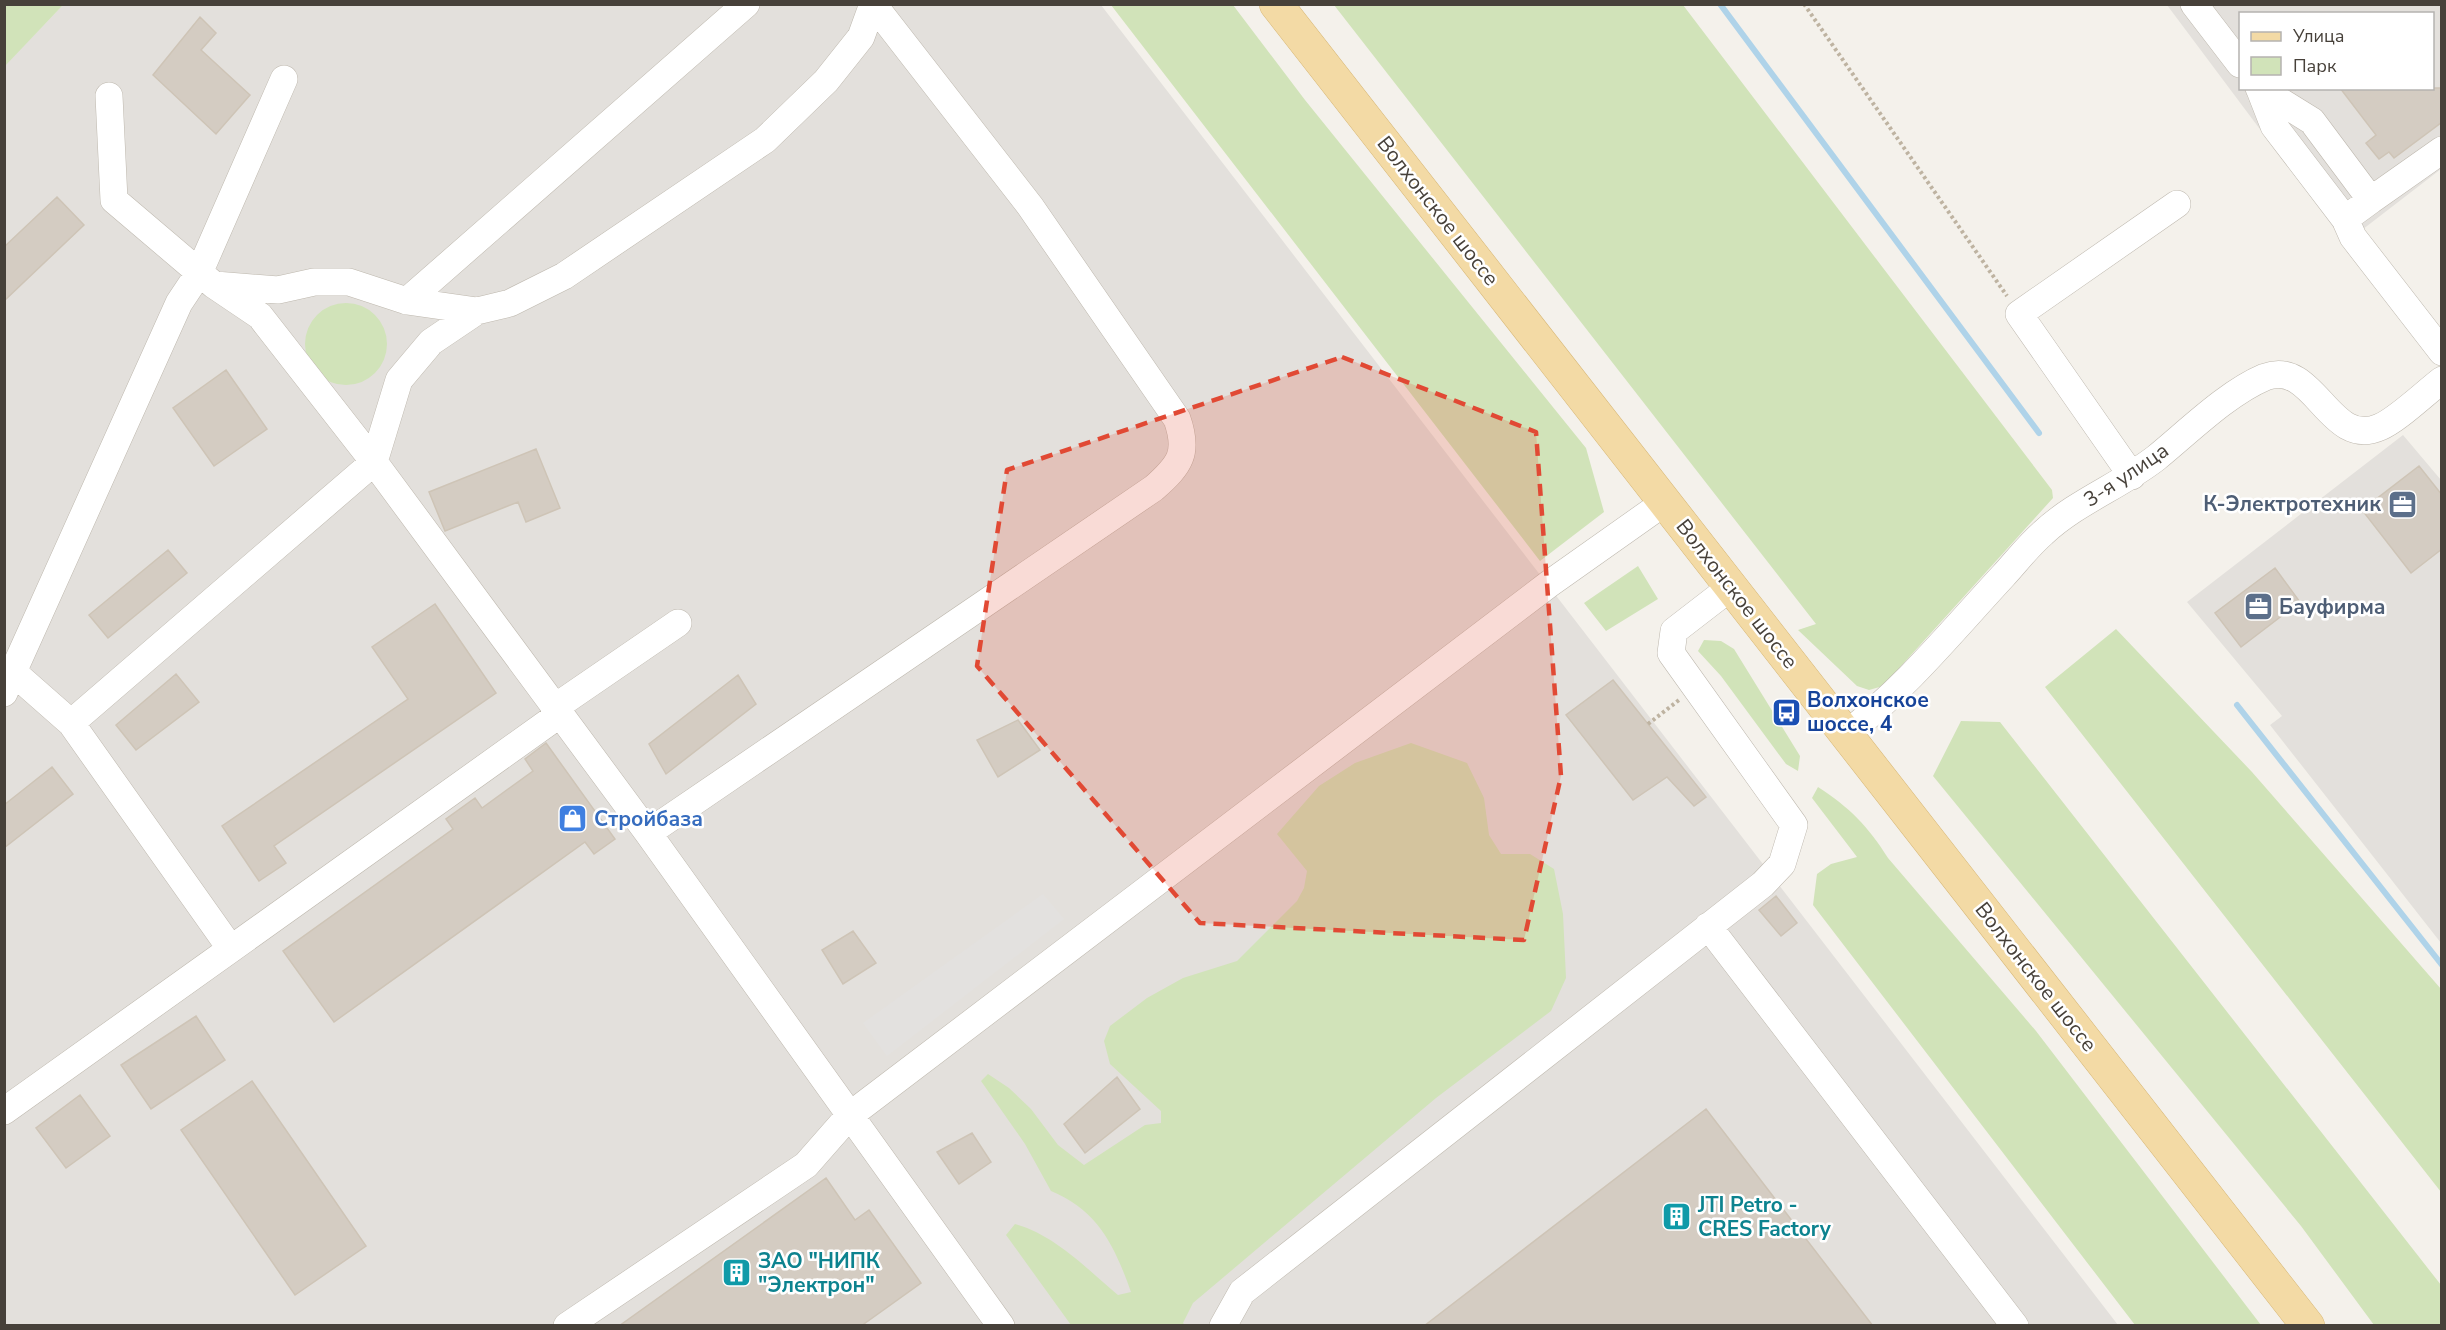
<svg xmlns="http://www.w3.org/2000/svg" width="2446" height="1330" viewBox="0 0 2446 1330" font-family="'Nunito Sans',sans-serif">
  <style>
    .industrial { fill: #e3e0dc; fill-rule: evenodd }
    .green { fill: #d1e3b9 }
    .parking { fill: #e3e1df }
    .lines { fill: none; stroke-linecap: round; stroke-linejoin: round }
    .stream { stroke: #afd3e9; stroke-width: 6 }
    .building { fill: #d4ccc2; stroke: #cec4b6; stroke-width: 1.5 }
    .minor-casing { stroke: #beb8ae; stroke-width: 28 }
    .major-casing { stroke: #d7b776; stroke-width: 34 }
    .path { stroke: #beb3a1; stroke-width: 4; stroke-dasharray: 3 3; stroke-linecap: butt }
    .minor { stroke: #fff; stroke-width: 27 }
    .major { stroke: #f3daa5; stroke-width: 33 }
    .marked { fill: #e14934; fill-opacity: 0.2; stroke: #e14934; stroke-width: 4.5; stroke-dasharray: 12 8; stroke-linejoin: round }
    .labels { text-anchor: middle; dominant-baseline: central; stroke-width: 5; stroke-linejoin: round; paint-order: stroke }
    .street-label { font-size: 21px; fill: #47413a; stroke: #fff }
    .service-label { font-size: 21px; font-weight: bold; fill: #4e5e75; stroke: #fff; text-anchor: end }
    .transit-label { font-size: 21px; font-weight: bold; fill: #164399; stroke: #fff; text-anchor: start }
    .shop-label { font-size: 21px; font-weight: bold; fill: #366cbe; stroke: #fff; text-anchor: start }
    .culture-label { font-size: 21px; font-weight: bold; fill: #0d838f; stroke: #fff; text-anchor: start }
  </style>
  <rect width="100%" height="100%" fill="#f4f1eb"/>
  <path class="industrial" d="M63,5h1038l1017,1320h-2113l-1,-1259z
    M2167,5h274v164l-96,74zM2240,14h192v74h-192z
    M2403,435l38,45v463l-171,-218 12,-9 -95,-114z"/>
  <path class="green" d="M5,4l58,1 -58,61 -1,-61z
    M1111,5h122l72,95 281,348 18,64 -64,49z
    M1334,5h349l369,485 1,8 -170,188 -14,4 -12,-4 -59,-56 18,-6z
    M305 344a41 41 0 1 1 82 0a41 41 0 1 1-82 0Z
    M1638,566l20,33 -52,32 -22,-28z
    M2116,629l136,143 189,217v203l-396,-505z
    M1704,640l17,1 13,8 66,107 -2,15 -12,-7 -65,-88 -23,-25z
    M1961,721l39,1 441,563v40h-67l-73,-99 -368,-450z
    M1411,743l56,20 17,35 5,37 12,19h29l24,15 9,45 3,64 -15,33 -115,87 -243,205 -10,20 2,2h-114l-65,-90 9,-11c40,11 72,45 103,71l13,-3c-16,-45 -33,-82 -80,-101l-26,-47 -44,-63 7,-7 21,14 22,21 27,36 26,20 61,-40 16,-2v-12l-51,-47 -6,-23 6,-15 37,-28 36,-20 54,-17 60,-60 7,-13 3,-17 -30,-37 42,-48 36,-23z
    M1818,787c31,20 50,39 70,71l148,173 225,294h-126l-322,-420 4,-31 14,-10 26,-7 -45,-59z"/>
  <path class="parking" d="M1043,894l21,25 -177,137 -24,-33z"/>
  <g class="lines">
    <path class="stream" d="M1720,4l319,429
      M2237,705l205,260"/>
  </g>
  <path class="building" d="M200,17l16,16 -15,17 49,45 -34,39 -63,-59z
    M2340,88h102v34l-48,36 -5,-6 -10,7 -13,-16 10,-8z
    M57,197l27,28 -80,76v-54z
    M226,370l41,59 -53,37 -41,-58z
    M536,449l24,59 -34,14 -8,-20 -73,29 -16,-39z
    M2419,466l23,29v54l-31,24 -49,-63z
    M168,550l19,23 -79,65 -19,-23z
    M2275,568l25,34 -59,45 -26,-34z
    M435,604l61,89 -222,153 12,17 -27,18 -37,-55 186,-127 -36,-52z
    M176,674l23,28 -63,48 -20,-25z
    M738,675l18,29 -90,70 -17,-30z
    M1613,680l93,117 -12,9 -27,-29 -34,23 -67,-85z
    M1018,720l22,30 -42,27 -21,-37z
    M546,743l69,96 -21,15 -9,-12 -251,180 -51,-71 170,-122 -7,-10 29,-21 7,10 51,-37 -8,-12z
    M52,767l21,27 -69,54v-43z
    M1776,896l21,27 -16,13 -22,-26z
    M853,931l23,32 -33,21 -21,-34z
    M196,1016l29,44 -74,49 -30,-44z
    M1117,1077l23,32 -55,44 -21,-29z
    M252,1081l114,165 -71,49 -114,-165z
    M80,1095l30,41 -44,32 -30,-40z
    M1706,1109l167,217h-449z
    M972,1133l19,29 -32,22 -22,-32z
    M826,1178l29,42 14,-10 52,73 -60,43h-242z"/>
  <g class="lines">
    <defs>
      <path id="minor" d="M2194,4l46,60
        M2259,88l53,33 59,79 71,-50
        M2260,90l14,36 71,93 26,-19
        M109,96l5,104 100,85 46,31 114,146 274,371 353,493
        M2345,219l8,18 89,115
        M215,285l63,5 36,-8h35l58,19 70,10
        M407,301l339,-297
        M2132,476l-113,-162 158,-110
        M13,672l166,-369 20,-30 85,-194
        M4,693l9,-21 58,51 303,-261 25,-82 32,-38 46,-31 33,-8 54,-27 201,-136 61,-59 35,-44 12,-33
        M554,708l124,-85
        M71,723l160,226
        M1846,734c59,-45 106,-103 157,-158 13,-14 25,-30 40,-43 33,-31 77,-47 113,-75 32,-26 71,-65 109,-81 50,-19 64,73 115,50 17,-7 45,-34 62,-47
        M648,833l506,-345c26,-23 35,-35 23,-69l-147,-213 -157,-202
        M1708,926l307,400
        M4,1111l556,-397
        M567,1326l239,-161 43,-49 700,-532 116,-82
        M1223,1326l19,-34 521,-408 19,-20 12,-39 -123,-172 3,-22 57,-44"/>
      <path id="major" d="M1276,4l1032,1322"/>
    </defs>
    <use href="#minor" class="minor-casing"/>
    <use href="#major" class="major-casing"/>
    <path class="path" d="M1804,4l203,292
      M1648,724l31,-24"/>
    <use href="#minor" class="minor"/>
    <use href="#major" class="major"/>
  </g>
  <path class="marked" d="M1342,357l194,75 25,344 -37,164 -324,-17 -223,-257 30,-196z"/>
  <defs>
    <symbol id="office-square" viewBox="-11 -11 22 22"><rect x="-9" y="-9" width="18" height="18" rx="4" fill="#5c6f8a" stroke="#fff"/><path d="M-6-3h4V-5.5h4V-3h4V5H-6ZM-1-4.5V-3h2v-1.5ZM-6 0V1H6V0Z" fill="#fff"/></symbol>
    <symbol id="bus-square" viewBox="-11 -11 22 22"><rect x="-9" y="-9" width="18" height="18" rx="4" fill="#1a4fb4" stroke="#fff"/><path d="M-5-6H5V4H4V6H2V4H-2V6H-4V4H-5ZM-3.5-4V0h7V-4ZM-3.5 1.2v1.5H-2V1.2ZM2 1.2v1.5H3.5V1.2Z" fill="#fff"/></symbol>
    <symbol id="shop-square" viewBox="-11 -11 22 22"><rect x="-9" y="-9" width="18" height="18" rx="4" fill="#3f7fe0" stroke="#fff"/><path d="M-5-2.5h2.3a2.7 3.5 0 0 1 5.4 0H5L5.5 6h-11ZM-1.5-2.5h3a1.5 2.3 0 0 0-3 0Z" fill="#fff"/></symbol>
    <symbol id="building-square" viewBox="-11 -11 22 22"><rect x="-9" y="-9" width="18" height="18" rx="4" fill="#0f9aa8" stroke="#fff"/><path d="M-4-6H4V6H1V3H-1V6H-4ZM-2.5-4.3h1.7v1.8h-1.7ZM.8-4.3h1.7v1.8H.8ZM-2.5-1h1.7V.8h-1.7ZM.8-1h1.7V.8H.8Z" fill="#fff"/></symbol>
  </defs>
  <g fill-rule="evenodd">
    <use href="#office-square" x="2386" y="488" width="33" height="33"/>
    <use href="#office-square" x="2242" y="590" width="33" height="33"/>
    <use href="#bus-square" x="1770" y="696" width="33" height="33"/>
    <use href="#shop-square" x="556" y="802" width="33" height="33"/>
    <use href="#building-square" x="1660" y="1200" width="33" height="33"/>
    <use href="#building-square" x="720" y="1256" width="33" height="33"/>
  </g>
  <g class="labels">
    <g class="street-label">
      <text transform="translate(1438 211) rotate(52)">Волхонское шоссе</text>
      <text transform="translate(2126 475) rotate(-34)">3-я улица</text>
      <text transform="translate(1737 594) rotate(52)">Волхонское шоссе</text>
      <text transform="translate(2036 977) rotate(52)">Волхонское шоссе</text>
    </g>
    <g class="service-label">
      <text x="2381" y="504">К-Электротехник</text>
      <text x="2279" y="607" text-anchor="start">Бауфирма</text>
    </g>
    <g class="transit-label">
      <text x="1807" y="700">Волхонское<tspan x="1807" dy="24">шоссе, 4</tspan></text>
    </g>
    <g class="shop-label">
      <text x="594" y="819">Стройбаза</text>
    </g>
    <g class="culture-label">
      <text x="1698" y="1205">JTI Petro -<tspan x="1698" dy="24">CRES Factory</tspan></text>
      <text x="758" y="1261">ЗАО "НИПК<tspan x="758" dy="24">"Электрон"</tspan></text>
    </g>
  </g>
  <rect width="2446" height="1330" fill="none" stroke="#47413a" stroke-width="12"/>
  <rect x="2239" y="12" width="195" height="78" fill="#ffffff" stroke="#b5b3b0" stroke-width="1.5"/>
  <rect x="2251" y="32" width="30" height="9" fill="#f3daa5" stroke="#b5b3b0" stroke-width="1.5"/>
  <text x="2293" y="42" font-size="18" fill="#47413a">Улица</text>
  <rect x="2251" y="57" width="30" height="18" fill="#d1e3b9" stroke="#b5b3b0" stroke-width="1.5"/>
  <text x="2293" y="72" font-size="18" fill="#47413a">Парк</text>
</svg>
